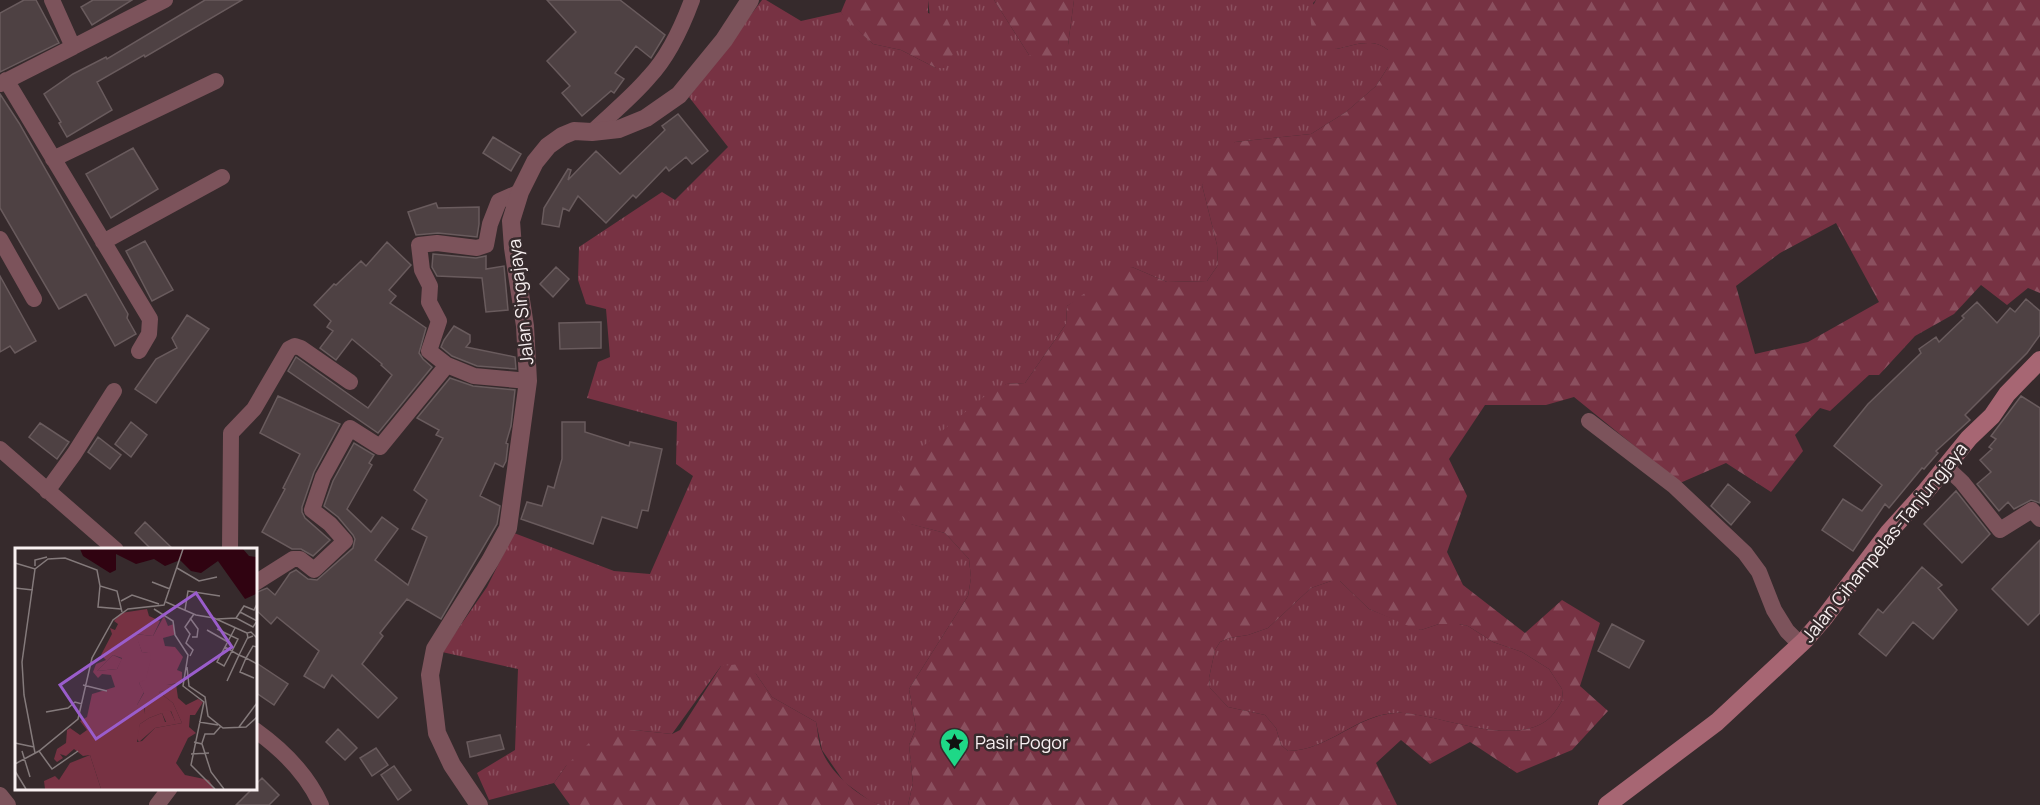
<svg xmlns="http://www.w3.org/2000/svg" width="2040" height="805" viewBox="0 0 2040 805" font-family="Manrope,sans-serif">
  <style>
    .grass { fill: url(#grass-tufts) }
    .forest { fill: url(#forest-firs); fill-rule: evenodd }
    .building { fill: #4e4143; stroke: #695b5d; stroke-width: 1.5 }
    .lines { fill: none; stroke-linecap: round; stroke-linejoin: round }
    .minor { stroke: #7c535b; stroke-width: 16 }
    .tertiary { stroke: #7c535b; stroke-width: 18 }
    .secondary { stroke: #a76673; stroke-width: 18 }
    .labels { text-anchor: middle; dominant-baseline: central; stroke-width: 5; stroke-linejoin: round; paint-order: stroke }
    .street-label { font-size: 18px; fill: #f9f1f2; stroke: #362a2c }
    .poi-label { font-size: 18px; fill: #f9f1f2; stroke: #362a2c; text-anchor: start }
    .inset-road { fill: none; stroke: #847a7b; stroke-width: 1.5 }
    .view { fill: #9a5dcc; fill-opacity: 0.15; stroke: #9a5dcc; stroke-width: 3 }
    .inset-edge { fill: none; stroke: #f9f1f2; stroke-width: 3 }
  </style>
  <defs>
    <pattern id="grass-tufts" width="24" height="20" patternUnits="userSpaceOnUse" patternTransform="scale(1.5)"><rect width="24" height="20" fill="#773243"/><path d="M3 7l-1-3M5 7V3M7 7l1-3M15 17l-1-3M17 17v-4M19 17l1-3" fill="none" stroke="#8b505f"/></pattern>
    <pattern id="forest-firs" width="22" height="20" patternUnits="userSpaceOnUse" patternTransform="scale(1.5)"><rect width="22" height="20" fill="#773243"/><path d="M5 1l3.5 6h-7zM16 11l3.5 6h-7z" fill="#8b505f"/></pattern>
  </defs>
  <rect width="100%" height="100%" fill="#362a2c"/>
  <path class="grass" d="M762,0h4l35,21 40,-9 5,7 27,25 28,6 35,18 -8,-68h66l35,55 39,-10 6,-45h242l-3,3 23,46c18,-4 37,-12 52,1v17l-12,19 -30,26 -35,22 -76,8 -33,43 15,60 1,20 -11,16 -40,1 -35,-15 -65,39 -1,18 -41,59 -19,1 -95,140 34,9 24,26 2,19 -3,18 -59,93 7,39 -7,17 4,38 -5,22h-27l-11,-4 -26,-19 -22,-32 -6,-28 -44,-25 -16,-23 -35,-8 -49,68 -38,-4 -68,36 -12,17 -65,17 -12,-27 38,-23 3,-81 -76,-17 45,-65 27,-54 100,38 36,3 43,-98 -17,-12 1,-42 -90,-24 11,-36 12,-5 -4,-48 -20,-5 -8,-24 1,-33 83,-55 13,8 53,-53 -39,-50z
    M1331,581h9l29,28 52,21 18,-6h20l9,2 25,16 29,10 27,17 13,20 1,10c-5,8 -9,16 -17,22 -35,25 -103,-5 -143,-8 -43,-3 -73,38 -115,38l-7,-6 -5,-17 -11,-13 -37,-8 -18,-19 -1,-10 6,-28 5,-8 9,-4 19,-3 20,-7 43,-40z"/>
  <path class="forest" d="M846,0h82v13l19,6 12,25 -14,24h-9l-35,-18 -28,-6 -28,-25 -4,-7z
    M994,0h80l-6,45 -10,17 -29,-7z
    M1316,0h724v293l-12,-5 -21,17 -26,-20 -27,29 -39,22 -36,39h-10l-39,36 -10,-3 -25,27 8,16 -32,41 -45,-29 -46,20 -106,-86 -28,8h-61l-36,54 18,37 -20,56 16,33 62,48 37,-33 38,23 -20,63 28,25 -36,39 -55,23 -47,-31 -40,22 -29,-24 -25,23 21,42h-489l5,-22 -4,-38 7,-17 -7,-39 59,-93 3,-18 -2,-19 -24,-26 -35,-9 -12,-13 -1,-18 19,-41 74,-60 16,-8 19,-1 41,-59 1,-18 47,-34 18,-5 35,15 40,-1 11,-16 -1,-20 -15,-60 17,-34 16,-9 76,-8 35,-22 30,-26 12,-19v-17c-15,-13 -34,-5 -52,-1l-21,-11c-5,-14 -7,-25 1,-38zM1836,223l43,79 -71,40 -53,12 -19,-68 44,-33zM1331,581h9l29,28 44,19 8,2 18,-6h20l9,2 25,16 29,10 27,17 13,20 1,10c-5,8 -9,16 -17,22 -35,25 -103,-5 -142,-8 -43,-3 -74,38 -116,38l-7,-6 -5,-17 -11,-13 -37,-8 -18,-19 -1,-10 6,-28 5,-8 9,-4 19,-3 20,-7 43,-40z
    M740,664l16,10 16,23 44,25c2,9 2,20 6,29 9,22 36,46 59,54h-311l-16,-22 12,-17 31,-31 37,-5 38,4 8,-4 41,-64z"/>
  <path class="building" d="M24,0h12l23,43 -59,29v-59z
    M93,0h39l-40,25 -11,-18z
    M205,0h37l-97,57 -1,-2 -47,27 15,28 -45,27 -8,-14 2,-1 -17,-28 29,-20 33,-17 1,2z
    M547,0h73l45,35 -14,23 -15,-12 -21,27 9,6 -10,14 -3,-2 -29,25 -20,-23 8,-7 -23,-25 29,-29z
    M0,94l19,29 109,191 -1,4 9,16 -21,12 -29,-52 -27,15 -59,-101z
    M678,114l30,37 -16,13 -6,-7 -17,14 -3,-4 -30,31 -3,-3 -27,28 -28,-27 -9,15 -6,-3 -4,19 -17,-3 2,-16 24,-39 3,1 -3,10 28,-29 24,23 45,-44 -3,-4z
    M493,137l28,17 -10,17 -28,-18z
    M133,148l25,41 -47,29 -25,-44z
    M436,203l2,5 41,-1v17l-2,13 -39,-4 -22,2 -8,-23z
    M145,241l28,49 -21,11 -26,-50z
    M387,242l24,23 -22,25 7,6 -6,7 36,25 -7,25 4,6 9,8 -54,66 -90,-62 8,-14 72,51 24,-33 -11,-10 1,-1 -30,-25 -16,21 -16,-12 13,-17 -6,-4 4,-6 -17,-16 20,-21 2,1 25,-24 5,5z
    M433,254l43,4 10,-2v13l18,-3 4,44 -22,2 -4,-34 -45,-2 -5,-9z
    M556,267l13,12 -16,18 -13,-13z
    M0,276l36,65 -21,12 -5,-7 -10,6z
    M2026,299l14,12v24l-13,18 -62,62 5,5 -34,31 2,2 -14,16 -2,-1 -33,40 -4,-4 -32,47 -31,-21 21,-31 19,12 20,-26 -48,-39 34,-42 53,-51 -2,-4 17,-12 3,5 25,-24 -2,-2 15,-14 20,21 13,-15 5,4z
    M187,315l22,14 -53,74 -21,-14 21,-30 21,-11 -5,-10z
    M601,322v26l-41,1 -1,-26z
    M454,326l16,9v7l-4,5 49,10 1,12 -39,-3 -25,-10 -11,-9 3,-7z
    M450,378l23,8 42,4 -4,36 -5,17 2,1 -2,17 -3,6 -8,-4 -15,33 20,10 -3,18 -56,95 -34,-20 -27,34 3,3 -21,28 35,34 -19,20 -46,-43 -8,13 -20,-12 15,-25 -42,-34 -6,7 -16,-15v-16l12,-5 8,7 15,-22 6,-3 12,9 9,1 36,-32 2,-9 -2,-4 -15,-18 -14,-11 9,-25 21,-38 20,12 -5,8 3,2 -25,44 24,23 11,-15 16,12 -23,31 33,25 19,-48 -15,-8 15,-29 -13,-10 29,-52 -7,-3 3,-5 -22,-12z
    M278,396l62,28 -26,48 -12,35v5l3,6 25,22 -17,16 -12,-7h-9l-30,-17 23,-43 -2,-1 17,-34 -40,-21z
    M2021,396l19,12v95l-9,-3 -17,9 -6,-7 -9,9 -22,-27 14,-12 -11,-12 12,-11 -3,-2 7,-8 -5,-3z
    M131,422l16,13 -16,22 -16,-13z
    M562,422h23v10l44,14 1,-4 32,7 -14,62 -6,-1 -5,18 -35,-11 -9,27 -72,-25 6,-17 15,4 6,-20 6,2 8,-29z
    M40,423l29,19 -12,17 -28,-22z
    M98,437l23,18 -11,14 -22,-17z
    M1728,484l22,18 -19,23 -20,-19z
    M1956,491l34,43 -28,29 -38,-39z
    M145,522l29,28h-22l-17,-17z
    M2040,540v73l-12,12 -36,-36z
    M1922,567l20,18 -4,3 19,22 -24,29 -20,-17 -27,34 -27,-22 19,-25 5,4z
    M1612,624l32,17 -15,27 -31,-17z
    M255,662l33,22 -14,21 -19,-13z
    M338,729l19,19 -12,12 -19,-18z
    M500,735l4,14 -34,8 -3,-15z
    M376,748l12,17 -16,11 -12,-18z
    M394,766l17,24 -13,10 -17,-25z
    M262,778l17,17 -10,10h-33l16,-16h3v-4z"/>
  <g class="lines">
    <path class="minor" d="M52,0l21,47 92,-47
      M6,80l144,239 -1,15 -10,17
      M0,84l73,-37
      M592,132c19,-18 40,-35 57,-55 20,-21 33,-50 43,-77
      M53,159l163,-78
      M0,239l34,60
      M103,242l119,-65
      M447,365l27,11 54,5
      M1589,421l85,65 71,67 14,19 15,38 13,21 13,13
      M0,449l116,101
      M1946,467l16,15 38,48 32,-20 8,9
      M47,491l27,-37 40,-63
      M230,550l1,-117 23,-24 35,-60 6,-3 6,2 49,34
      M255,583l38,-24h7l14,11 31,-29 -15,-17 -18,-14 11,-33 27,-49 30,19 67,-82 -18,-14 10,-30 -10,-19 1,-16 -8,-16 -3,-25 18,-2 40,5 9,-3 4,-21 9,-23 21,-9
      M255,730c28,20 52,44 66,75
      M0,795l8,10
      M157,805l13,-17"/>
    <path class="tertiary" d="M479,805l-27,-40 -15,-32 -7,-58 5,-26 55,-88 18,-33 20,-147 -3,-55 -12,-78 -2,-27 9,-29 15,-30 13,-16 14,-10 12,-5 18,1 27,-3 27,-11 33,-23 45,-55 26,-40"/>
    <path class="secondary" d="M1607,805l110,-83 88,-82 19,-22 65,-86 37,-41 43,-53 23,-22 15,-22 33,-34"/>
  </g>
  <defs>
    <symbol id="sight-pin" viewBox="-11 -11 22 30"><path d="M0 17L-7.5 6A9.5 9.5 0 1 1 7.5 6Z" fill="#1ed887" stroke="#362a2c"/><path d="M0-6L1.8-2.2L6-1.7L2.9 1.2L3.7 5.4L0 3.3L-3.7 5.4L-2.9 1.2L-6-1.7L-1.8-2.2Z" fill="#111"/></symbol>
  </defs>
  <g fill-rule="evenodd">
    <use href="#sight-pin" x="938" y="726" width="33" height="45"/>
  </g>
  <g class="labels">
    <g class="street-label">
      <text transform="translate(520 302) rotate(-96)">Jalan Singajaya</text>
      <text transform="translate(1884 542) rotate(-51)">Jalan Cihampelas-Tanjungjaya</text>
    </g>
    <g class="poi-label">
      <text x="975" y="742">Pasir Pogor</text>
    </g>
  </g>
  <g transform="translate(15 548)">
    <rect width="242" height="242" fill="#362a2c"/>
    <path d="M149,68l4,10 6,-2v11l-11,3 2,8 10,1 8,10 -6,13 5,2v10l-15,3 4,6 -12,1 14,11 9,20 -27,5 -16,14 -3,-5 4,-13 9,-6 13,-5 3,9 10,-1 -4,-10 -26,3v-8l-8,-1 7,-12 -5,-10 8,-10 1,-20 -6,-1 -7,-18 18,2zM98,107l9,4 -5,10 -20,2zM75,207l11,34h-56l-1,-8 11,-5 4,4 11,-17z" fill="#773243"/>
    <path d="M132,61l2,7 11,5 -7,15 -17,-2 6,18 8,1 1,5 -5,21 -7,4 5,9 -7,13h7l1,9 10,-10 8,7 7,-1 6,13 -9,1 -5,-11 -13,5 -9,6 -3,18 5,-1 13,-13 27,-5 -9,-20 -14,-11 12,-1 -5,-6 10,-1 2,14 8,7 12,-6 5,3 -8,13h-5l-1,12 7,6 -8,5 -12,25 9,12 24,5 5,9h-113l-11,-34 -7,1 -9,-7 -8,7 -6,-2 3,4 -6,4 -3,-3 3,-10 9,-6 1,-13 3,-2 10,7 7,-5 -7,-9 7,-4 5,-23 23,-7 -4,-12 -9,-1 -4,4 -5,-6 3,-8 10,-4 -5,-5 11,-21 -2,-6 5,2 3,-6 -4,-3 7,-8zM98,107l9,3 -5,11 -20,2z" fill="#773243" fill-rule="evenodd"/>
    <path d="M65,1h163l6,7 7,1v37l-11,5 -27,-38 -17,12 -10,-2 -11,-11 -15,6 -11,-7 -18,5 -20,-10v16l-6,3 -27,-17z" fill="#300311"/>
    <path class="inset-road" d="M0,15l20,6 13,-10 17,-1 32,12 3,16 17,5 5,21M20,18v-6l12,-3M162,20l22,13 18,-4M20,21l-13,93 2,33 11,58M137,34l18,7M85,38l-2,21 23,2M0,40l18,2M106,53l11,-6 27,9M151,54l30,13 18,3 33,15M139,61l19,12 2,14 13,20 -5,31 21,16 -13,63 24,24M170,62l3,-19 32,5M225,64l17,9 -4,6 -17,-9zM225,64l4,-6 10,4 3,-6M175,70l8,11 -1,8h-5M202,71l19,-1M202,81l21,10 -6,12 -7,-4 -8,15 7,4 8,-15 7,4 -12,26M192,82l21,12M238,88l-5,2 -1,-5 4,-1 6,6M233,89l-9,18 7,3 -6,14 14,6M210,99l10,-19M242,99l-4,-1 -7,12 11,6M175,108l3,-6 -7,-7 4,-9 -5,-7 9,-13M172,119l2,19 16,11 3,19 15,12 23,-1 11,-10M68,137l24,6M31,164l22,-4 7,-6 7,2M184,174l19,3M224,179l18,-24M179,194l8,2 9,28 13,17M0,195l19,4M187,195l3,-9h9l7,-8M7,203l8,26M24,203l13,18 26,-18M176,206l18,-1M0,216l24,-13 39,-32 14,-61 21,-38 15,-11 36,-4 19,-56M0,223l11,18"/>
    <path class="view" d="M181,45l36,54 -136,92 -36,-54z"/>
    <rect width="242" height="242" class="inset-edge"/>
  </g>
</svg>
